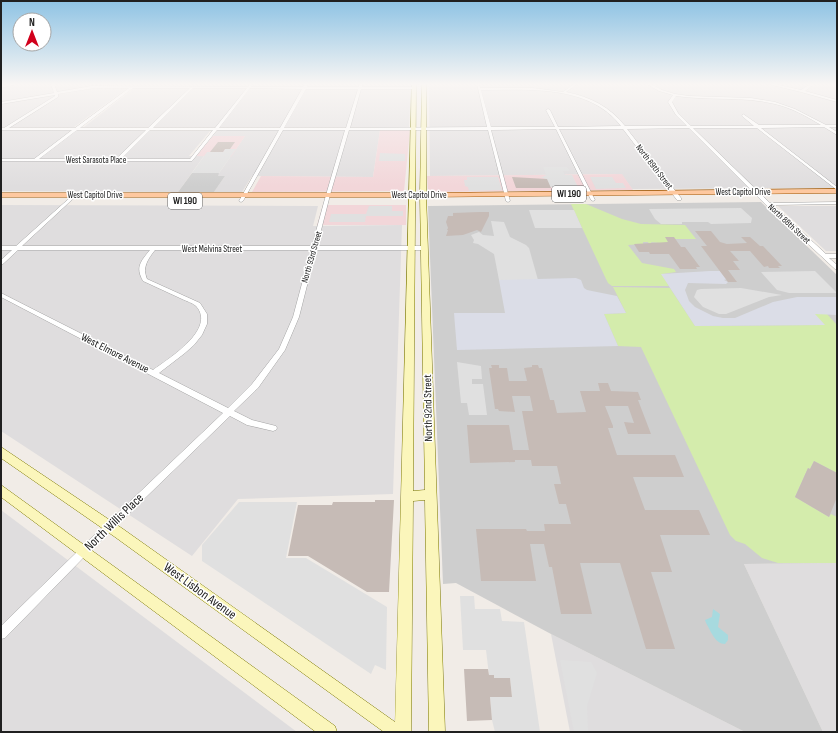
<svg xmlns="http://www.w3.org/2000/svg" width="838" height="733" viewBox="0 0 838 733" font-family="'Sofia Sans Condensed',sans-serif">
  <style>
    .residential { fill: #dfddde }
    .commercial { fill: #f2d6d9 }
    .religious { fill: #cecece }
    .grass { fill: #d4ecac }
    .parking { fill: #e0e0e0 }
    .plaza { fill: #dbdde7 }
    .water { fill: #a7dadf }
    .building { fill: #c6bbb6 }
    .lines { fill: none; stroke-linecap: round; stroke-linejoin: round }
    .minor-casing { stroke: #a4a4a4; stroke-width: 1 }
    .tertiary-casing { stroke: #a4a4a4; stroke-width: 1 }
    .secondary-casing { stroke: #7d7902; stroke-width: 1 }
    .primary-casing { stroke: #9d5400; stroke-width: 1 }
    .minor { fill: #fff; fill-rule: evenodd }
    .tertiary { fill: #fff; fill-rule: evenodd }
    .secondary { fill: #fbf6bb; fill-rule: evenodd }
    .primary { fill: #fec89f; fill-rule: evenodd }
    .labels { text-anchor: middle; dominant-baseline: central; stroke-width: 3; stroke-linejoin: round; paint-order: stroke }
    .far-street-label { font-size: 9px; fill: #202020; stroke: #fff }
    .shield { fill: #fff; stroke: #636363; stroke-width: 1 }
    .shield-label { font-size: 10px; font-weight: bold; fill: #202020 }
    .street-label { font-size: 11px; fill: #202020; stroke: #fff }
    .near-street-label { font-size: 13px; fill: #202020; stroke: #fff }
  </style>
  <rect width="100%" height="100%" fill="#f1ece7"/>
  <path class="residential" d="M21,84h80l-16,3 6,2h35l-52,38h-73v-39z
    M140,84h271l-2,43h-325z
    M429,84h408v104l-205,1 -11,-15 -191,2z
    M1,130l209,1 -21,25h15l-26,36 -177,-1z
    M218,130h162l-7,47 -121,-1 -10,16h-28l11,-16h-8l28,-40h-32z
    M1,205l317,1 -5,20 89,-1 -9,269 -155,5 -46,57 -191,-125z
    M778,206h59v45h-11z
    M1,510l296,222h-296z
    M837,563v169h-14l-79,-168z
    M551,634l194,98h-175z"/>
  <path class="commercial" d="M380,130h30l-6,61 -152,1 9,-16 112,1z
    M213,136h32l-14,21 -35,-1z
    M622,174l11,16 -205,2 -1,-16z
    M323,205h83v20h-89z"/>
  <path class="religious" d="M192,173h27l-1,3h7l-11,16h-36z
    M761,202l76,73v288l-93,1 79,168h-78l-194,-98 -95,-51 -13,1 -15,-378z"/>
  <path class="grass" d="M571,204h15l36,15 19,5 44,1 11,14h-21l-2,-2h-7l3,7 -18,-2 1,2h-3l-1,-2h-5v2l-15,1 14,18 32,6 2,3 -14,2 7,12h-57l-4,-3 -2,-4z
    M613,287l57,1 25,38 129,-1 -10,-11h13l10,11v148l-23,-12 -4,8 -2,-1 -13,29 34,20 2,-3 6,3v46h-59l-16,-5 -17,-14 -9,-3 -6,-6 -89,-188 -23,-1 -14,-32 22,-1z"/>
  <path class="parking" d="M225,149h11l-17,24h-27l15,-21h16z
    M380,153l25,1v7h-26z
    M543,167h24l3,4h-7l2,4h7l7,14h-21l-1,-2h-7l-6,-9h-3l5,-3z
    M467,177h31l4,13 -33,1 -1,-4 -3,-1 -1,-6h3z
    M590,177h22l4,6h7l3,5 -30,1z
    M369,206h23v5h11v5h-37l-1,6h-36l2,-8h35z
    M741,208l11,10 -1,5 -40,1 -3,-2h-26v2h-21l-6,-5 -6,-10z
    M529,210h45l8,18h-47z
    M491,221l13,1 6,15 16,8 3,3 9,32h-39l-5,-26 -16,-10 -5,-1 1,-3 -3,-5 8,-3 4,3 11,1z
    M815,271l22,22h-48l-12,-3 -16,-18z
    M741,288l41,7 -13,2 -43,17h-7l-16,-7 -9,-10 3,-7 4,-1z
    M457,362l24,4 1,13h-10v5h11l4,31h-18l-2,-12h-6z
    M239,502h58l-11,56h20l81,49 -1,63 -11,-5 -4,9 -169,-113v-16z
    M460,596h14l1,13h25l2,12 22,1 16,110h-45l-3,-12 -2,-23h22l-2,-19h-16l-1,-3h-4l-3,-25h-23z
    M560,660l31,2 6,11 -10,33 1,26h-14z"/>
  <path class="plaza" d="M710,271h10l7,8 -3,1 4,2 -2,2 -38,-1 -3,7 4,11 6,6 18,9 10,2h12l38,-16 24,-5h40v18l-22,-1 10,11 -130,1 -34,-52z
    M576,278l5,2 3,8 3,2 30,6 9,17 -22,1 14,32 -161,4 -3,-37h51l-6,-33z"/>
  <path class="water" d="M713,609l7,5 -2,13 10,8v5l-3,4c-10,0 -14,-13 -19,-21l-1,-3 7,-3z"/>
  <path class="building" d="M218,142h17l-5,7h-5l-2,3h-13z
    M512,177l35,2 4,9h-35z
    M479,212h10v4l-8,16 -4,-2 -14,5 -17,1 2,-6h-1l1,-2 -2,-6 2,-6h5v-3z
    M695,231h16l9,11 7,2 20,-1 -6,-6h9l10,9h3l19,20h-4l2,2h-11l-1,-2 -4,1 -14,-16h-20l9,10h-6l7,9h-12l9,12h-9l-27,-36h6z
    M665,237h9l7,10h4l15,20h-4l1,2h-17l-11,-15h-19l-1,-2h-10l-5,-8 34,-2z
    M491,365h8v3h8l2,13h18l-3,-13 8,-1v-2h6l1,3h3l8,32h4l3,13 29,-1 -6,-21h20l-2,-8h10l3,8 27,1 3,8h-3l13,34h-23l-4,-12 10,1 -6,-17h-23l8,20v2h-5l9,27h58l9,22h-51l12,33h54l11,25h-50l12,37h-21l24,77h-29l-26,-86h-40l12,51h-31l-9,-47h-3l-5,-23h-14l6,37h-55l-5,-52h50l1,2h18l-1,-7h27l-5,-20h-7l-5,-20h7l-4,-18h-25l-1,-6h-16v2l-45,1 -3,-38h42l4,25h16l-7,-39h11l-3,-15h-18l3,16 -16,-1 -1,-2h-3l-6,-41h3z
    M814,461l23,12v24l-8,20 -34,-20 13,-29 2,1z
    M375,500h19l-5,92h-22l-59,-36h-20l10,-51h34l1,-3h42z
    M464,669h24l1,6h5v3h16l2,19h-22l2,23 -25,1z"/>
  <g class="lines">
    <defs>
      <path id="minor" d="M51,84h3l3,8 34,-6 157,1 2,-3h2l-1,3h52l2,-3h2v3h52v-3h3v3h52l2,1 -2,1h-53l-11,39 137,-1 -10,-43h2l1,4h53l30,4 11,-8h3l-11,8c25,5 44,15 59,34h62l-11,-11 -8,-13 5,-7 -14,-4 -12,-7h4l11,6 13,4 14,2 62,2 24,4 20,7 31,16h11v2h-8l8,5v3l-13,-8 -63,1 76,59v3l-80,-62h-64l77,75 67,-1v2l-64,1 53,49h11v4h-8l8,7v5l-2,-1 -69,-64 -77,-77 -62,1 54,69v2h-4l-54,-71h-64l36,71 -2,1 -2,-1 -35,-71 -65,1 19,71 -2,1 -2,-1 -18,-71h-139l-19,65 -13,51h107l3,2 -3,2h-108l-17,67 -14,33 -27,38 -24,23 18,9 24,6 1,2 -1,2 -3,1 -26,-6 -17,-9 -143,138 -82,84 -4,1v-13l80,-78 142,-135 -222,-116v-4l152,77c15,-11 64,-41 43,-64 -3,-3 -10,-5 -14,-7 -13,-6 -26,-12 -39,-18 -8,-14 -2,-20 7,-31h-132l-15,14 -2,1v-5l11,-10h-11v-4h15l58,-52 2,1v1l-54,50h290l14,-51 19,-65h-62l-40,71 -2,1 -2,-1 40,-71h-62l-25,31h-191v-2h33l38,-29h-71v-2h3l51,-32v-1l-54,9v-2l53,-9zM95,88h34l-54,40h-66l49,-31v-3zM133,88h57l-42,40h-68zM193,88h54l-32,40h-62zM250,88l52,1 -22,39h-61zM306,89h52l-12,39h-62zM481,90c47,0 108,-6 140,36l-63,1 -8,-17 -2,-1 -2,1 9,17h-64zM676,96c33,5 67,0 99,8 17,4 31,12 46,21h-62l-16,-11 -1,2 12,10h-63l-13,-13 -6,-11zM77,130h69l-30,29h-77zM150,130h63l-23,29h-69zM155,250h156l-18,67 -14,32 -27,35 -24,24 -69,-35 26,-20 9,-8 8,-10 5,-11v-10l-7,-11 -53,-24c-5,-12 1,-20 8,-29z
        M775,84l26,6 9,-6h4l-9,7 32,9v2l-36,-10 -33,-8z"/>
      <path id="tertiary" d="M8,84h8l-15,4v-2z"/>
      <path id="secondary" d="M412,84h4l-3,407 12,-1 -5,-295 2,-111h4v111l19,537h-16l-4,-232 -12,1 -2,231h-27l-269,-195 -114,-79v-11l122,82 272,193z
        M1,485l334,241 2,6h-21l-315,-235z"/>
      <path id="primary" d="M837,189v4l-414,4h-422v-4h422z"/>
    </defs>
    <use href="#minor" class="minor-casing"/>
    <use href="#tertiary" class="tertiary-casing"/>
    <use href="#secondary" class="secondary-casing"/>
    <use href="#primary" class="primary-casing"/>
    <use href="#minor" class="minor"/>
    <use href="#tertiary" class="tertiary"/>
    <use href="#secondary" class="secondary"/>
    <use href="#primary" class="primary"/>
  </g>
  <linearGradient id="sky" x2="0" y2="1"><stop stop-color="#8ec3e4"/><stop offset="0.45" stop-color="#f9f6f4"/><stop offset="1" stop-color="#f9f6f4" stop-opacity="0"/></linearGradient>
  <rect width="838" height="187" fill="url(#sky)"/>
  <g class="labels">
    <g class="far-street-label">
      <text x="96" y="160">West Sarasota Place</text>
      <text transform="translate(654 167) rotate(52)">North 89th Street</text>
      <text x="743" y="192">West Capitol Drive</text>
      <text x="95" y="195">West Capitol Drive</text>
      <text x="419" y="195">West Capitol Drive</text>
      <text transform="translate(789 224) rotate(43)">North 88th Street</text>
      <text x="212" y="249">West Melvina Street</text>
      <text transform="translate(312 257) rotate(-74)">North 93rd Street</text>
    </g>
    <g class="shield">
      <rect x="552" y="186" width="34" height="16" rx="3"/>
      <rect x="168" y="193" width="34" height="16" rx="3"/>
    </g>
    <g class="shield-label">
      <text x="569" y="194">WI 190</text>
      <text x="185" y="201">WI 190</text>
    </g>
    <g class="street-label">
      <text transform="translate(115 353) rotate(27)">West Elmore Avenue</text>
      <text transform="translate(428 408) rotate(-91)">North 92nd Street</text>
    </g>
    <g class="near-street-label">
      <text transform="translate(114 522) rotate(-44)">North Willis Place</text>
      <text transform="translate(200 591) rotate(36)">West Lisbon Avenue</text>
    </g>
  </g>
  <rect width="838" height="733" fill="none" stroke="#202020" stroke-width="4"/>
  <g transform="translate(32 32)"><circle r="19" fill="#ffffff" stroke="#a6a6a6"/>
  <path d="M0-3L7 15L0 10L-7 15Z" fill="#d1001c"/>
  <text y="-6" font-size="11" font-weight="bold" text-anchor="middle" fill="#202020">N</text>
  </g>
</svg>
